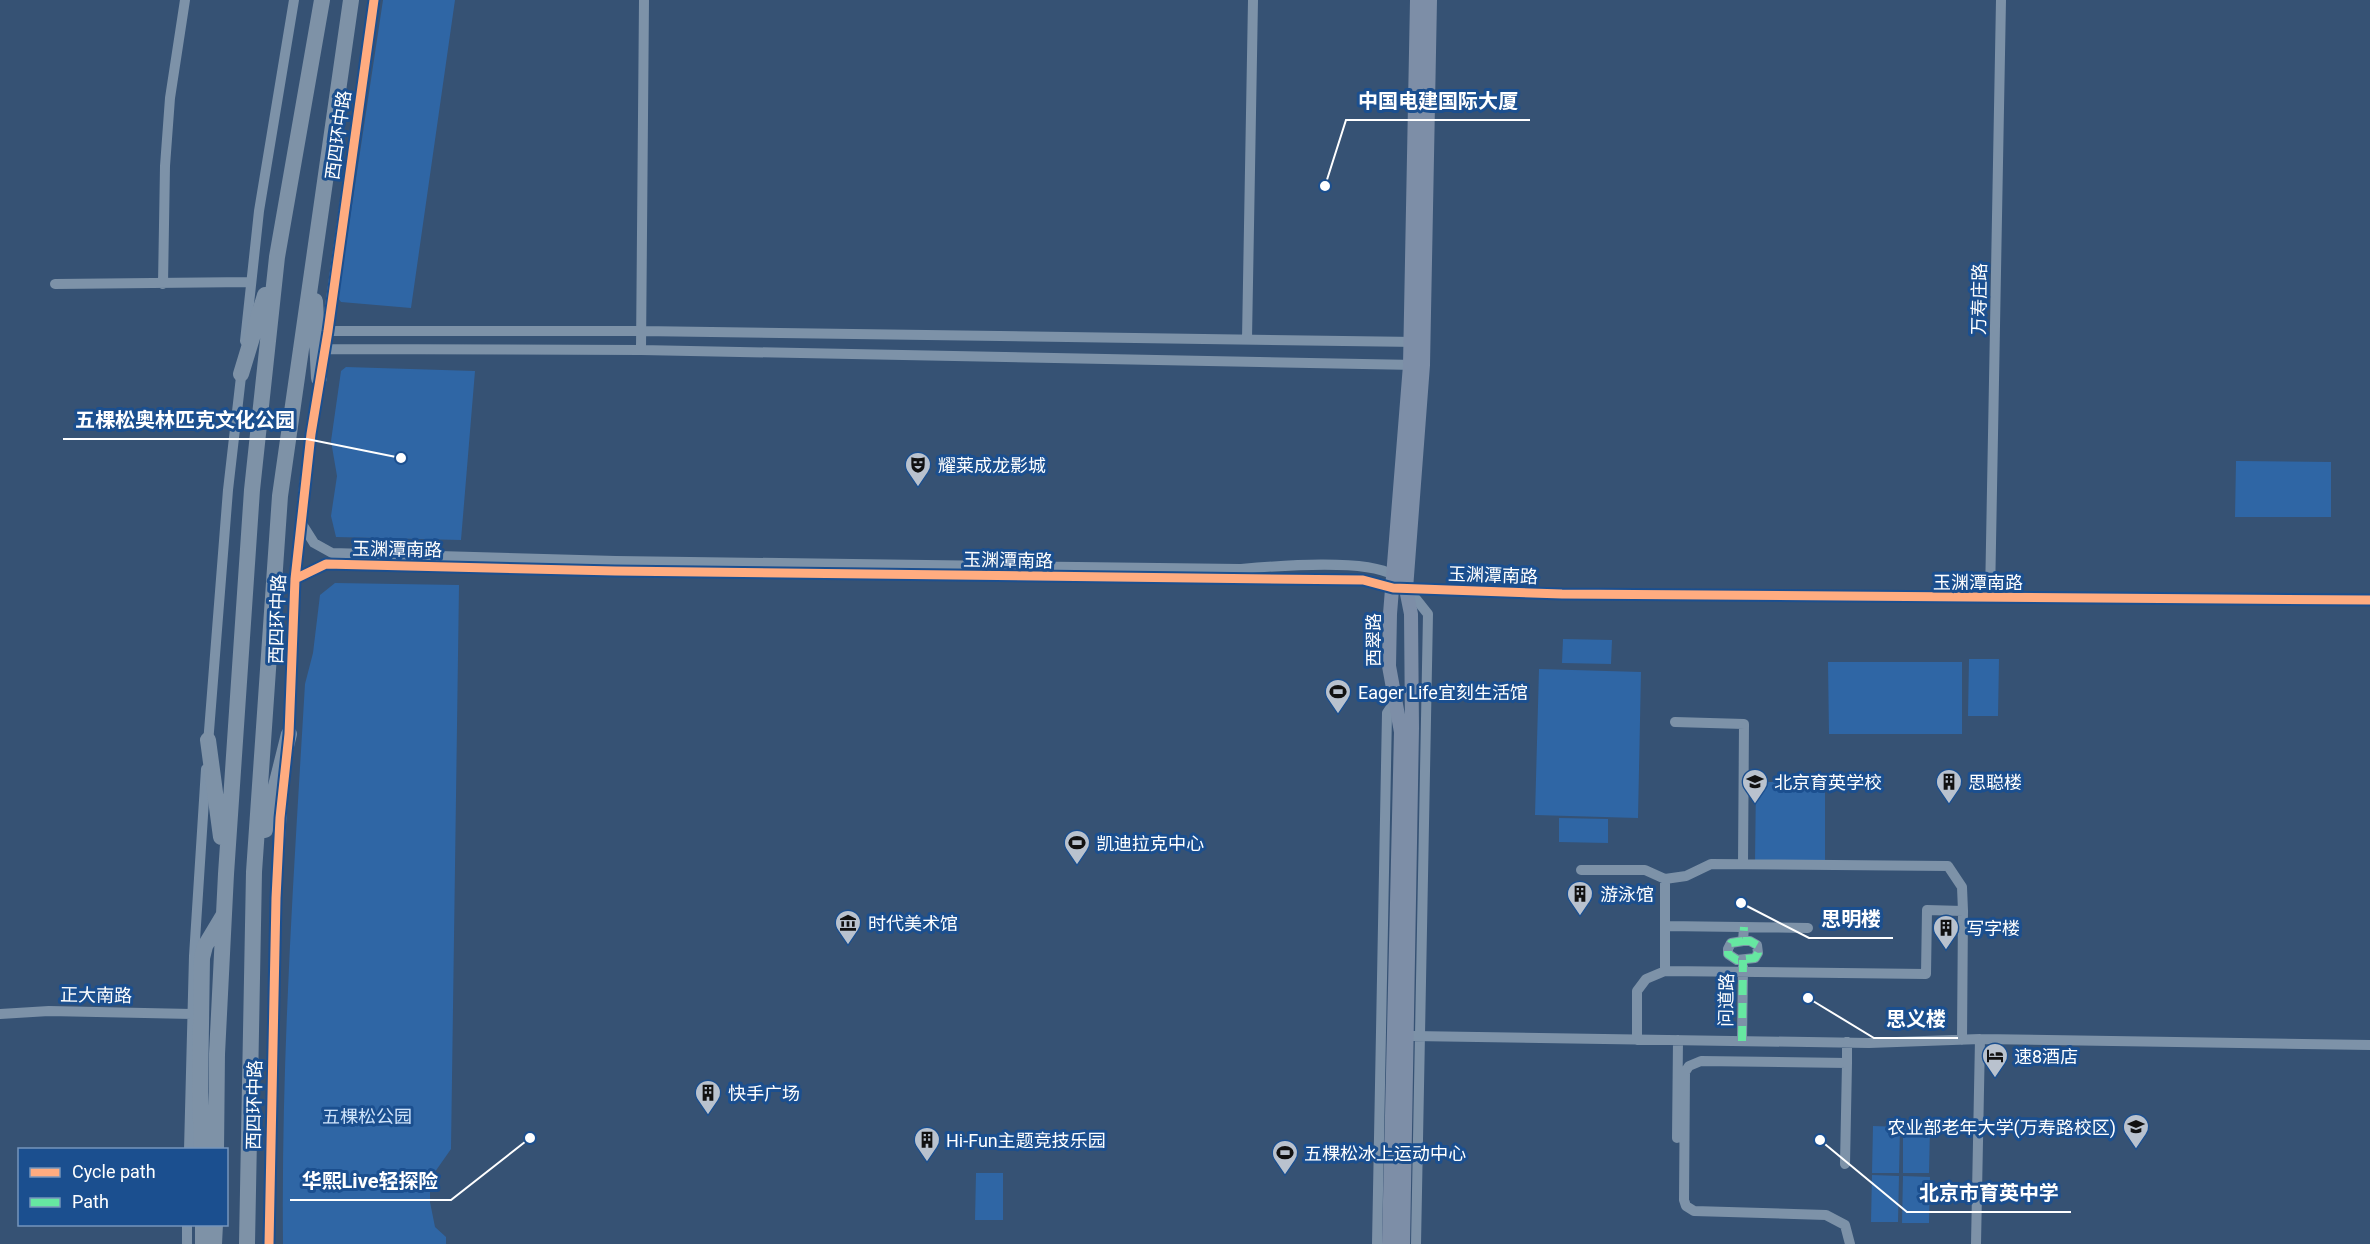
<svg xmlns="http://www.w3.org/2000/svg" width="2370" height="1244" viewBox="0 0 2370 1244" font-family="Roboto,'Noto Sans SC',sans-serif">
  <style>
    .green { fill: #2f66a5 }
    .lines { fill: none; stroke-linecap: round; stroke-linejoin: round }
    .minor-tunnel { stroke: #546c89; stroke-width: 10; stroke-dasharray: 10 5; stroke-linecap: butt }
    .minor { stroke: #7d92a8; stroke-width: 10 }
    .major { stroke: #7d8ea7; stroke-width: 14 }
    .highway { stroke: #7e92a7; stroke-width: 16 }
    .quiet { stroke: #66e7a1; stroke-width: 8; stroke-dasharray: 15 8; stroke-linecap: butt }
    .cycleway-casing { stroke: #1b4f8f; stroke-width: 13 }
    .cycleway { stroke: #ffac80; stroke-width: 9 }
    .labels { text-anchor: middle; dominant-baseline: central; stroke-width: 6; stroke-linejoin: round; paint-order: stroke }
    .street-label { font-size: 18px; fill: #fff; stroke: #1b4f8f }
    .poi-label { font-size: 18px; fill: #fff; stroke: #1b4f8f; text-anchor: start }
    .park-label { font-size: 18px; fill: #cfe3fa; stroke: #1b4f8f }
    .leader { fill: none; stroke: #fff; stroke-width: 2 }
    .callout-dot { fill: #fff; stroke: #1b4f8f; stroke-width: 2 }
    .callout-label { font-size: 20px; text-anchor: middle; font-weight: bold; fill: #fff; stroke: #1b4f8f; stroke-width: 6; stroke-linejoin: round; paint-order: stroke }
  </style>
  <rect width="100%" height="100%" fill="#365274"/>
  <path class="green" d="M383,0h72l-44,308 -70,-6 -3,-4z
    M346,367l129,4 -14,169 -125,-3 -5,-21 6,-40 -6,-35 10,-70z
    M2236,461l95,1v55h-96z
    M335,583l124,2 -8,564 -21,30v23l5,25 11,10v7h-163c-2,-187 11,-374 22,-560l8,-31 7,-58z
    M1563,639l49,1 -1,24 -49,-1z
    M1969,659h30l-1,57h-30z
    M1828,662h134v72h-133z
    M1539,669l102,3 -3,146 -103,-3z
    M1756,782h69v80h-70z
    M1559,818l49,1v24l-49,-1z
    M1873,1126l27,1 -1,46h-27z
    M1903,1127h27l-1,46h-26z
    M976,1173h27v47h-28z
    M1872,1175l27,1 -1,46h-27z
    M1903,1176l27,1 -1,46h-27z"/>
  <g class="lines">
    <path class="minor-tunnel" d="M503,568l112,3"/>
    <path class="minor" d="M55,284l196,-2
      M163,284l2,-118 5,-68 15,-98
      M328,331h313l776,11
      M1247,339l6,-339
      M245,341l14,-130 35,-211
      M325,349l316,1 775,15
      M641,350l3,-350
      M323,355l51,-355
      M300,521l14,22 18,10 284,8 624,8c35,-3 126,-11 153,6 13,9 25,27 35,39l-12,630
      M615,571l748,9 30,8 169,6 808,6
      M295,579l31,-15 177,4
      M1990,598l11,-598
      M1675,722l69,2 -1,140
      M288,740l7,-161 9,-92 16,-113
      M208,744l20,-254 14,-122
      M1581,870h64l20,9 21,-3 25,-12 237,2 14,21 1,24 -36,-1 -1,64 -261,-3v-92
      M1665,926l143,2
      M1743,941h7l7,4 1,8 -3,5 -18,2 -9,-6v-5l3,-6 12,-2 1,-14
      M0,1014l49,-3 143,3
      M1413,1036l456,7 111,-4 390,6
      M1637,1040v-49l9,-12 19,-8
      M1962,1040l1,-129
      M1742,1041l1,-74
      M1847,1042v21l-146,-2 -12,5 -4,6 -1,128 2,6 8,5 132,4 19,10 5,19
      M1677,1138l1,-98
      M189,1150l5,-194 12,-187
      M1845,1164l2,-101
      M187,1244v-20
      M269,1244l7,-346 8,-118
      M1377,1244l10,-531 8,-12
      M1976,1244l4,-205"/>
    <path class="major" d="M1389,1244l12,-512 -12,-66 1,-52 20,-249 7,-365
      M1403,1244l9,-516 -1,-114 -5,-25 17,-224 7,-365"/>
    <path class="highway" d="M315,301l4,77
      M241,374l24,-79
      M208,740l13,97
      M265,830l24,-96
      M202,1150l-2,-58 2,-134 3,-12 18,-30
      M216,1150l1,-96 9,-180 26,-384 25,-233 45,-257
      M203,1224v20
      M214,1244l1,-20
      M247,1244l7,-372 26,-376 71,-496"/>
    <path class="quiet" d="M1743,941h7l7,4 1,8 -3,5 -18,2 -9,-6v-5l3,-6 12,-2 1,-14
      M1742,1041l1,-81"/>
    <defs>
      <path id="cycleway" d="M295,579l31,-15 289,7 748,9 30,8 169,6 808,6
        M269,1244l7,-346 4,-80 9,-84 6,-155 16,-145 17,-103 46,-331"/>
    </defs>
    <use href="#cycleway" class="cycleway-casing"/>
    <use href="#cycleway" class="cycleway"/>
  </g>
  <defs>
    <symbol id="theatre-pin" viewBox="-11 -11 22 30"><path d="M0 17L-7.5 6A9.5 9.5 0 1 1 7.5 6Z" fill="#b9c2ce" stroke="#1b4f8f"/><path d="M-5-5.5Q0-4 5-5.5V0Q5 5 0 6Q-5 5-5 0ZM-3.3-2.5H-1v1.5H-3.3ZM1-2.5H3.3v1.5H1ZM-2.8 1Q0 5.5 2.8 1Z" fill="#111"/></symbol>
    <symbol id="stadium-pin" viewBox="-11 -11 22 30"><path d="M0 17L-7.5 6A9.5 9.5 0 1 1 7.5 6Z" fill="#b9c2ce" stroke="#1b4f8f"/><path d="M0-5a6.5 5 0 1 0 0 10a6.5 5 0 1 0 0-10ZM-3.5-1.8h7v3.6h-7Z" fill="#111"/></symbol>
    <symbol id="school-pin" viewBox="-11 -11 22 30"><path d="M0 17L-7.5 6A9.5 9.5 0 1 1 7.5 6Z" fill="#b9c2ce" stroke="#1b4f8f"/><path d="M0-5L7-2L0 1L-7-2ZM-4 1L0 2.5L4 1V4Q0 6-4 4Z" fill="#111"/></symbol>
    <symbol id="building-pin" viewBox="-11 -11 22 30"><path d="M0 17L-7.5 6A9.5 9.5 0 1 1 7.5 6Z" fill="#b9c2ce" stroke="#1b4f8f"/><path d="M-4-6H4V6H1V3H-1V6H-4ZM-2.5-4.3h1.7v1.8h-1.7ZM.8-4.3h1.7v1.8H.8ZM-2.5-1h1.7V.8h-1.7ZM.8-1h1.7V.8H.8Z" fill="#111"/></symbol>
    <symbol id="museum-pin" viewBox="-11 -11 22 30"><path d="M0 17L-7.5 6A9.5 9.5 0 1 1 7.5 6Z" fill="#b9c2ce" stroke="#1b4f8f"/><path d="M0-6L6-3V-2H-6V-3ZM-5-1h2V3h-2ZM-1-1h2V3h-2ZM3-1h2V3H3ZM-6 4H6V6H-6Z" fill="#111"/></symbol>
    <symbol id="hotel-pin" viewBox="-11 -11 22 30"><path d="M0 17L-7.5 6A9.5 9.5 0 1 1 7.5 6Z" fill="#b9c2ce" stroke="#1b4f8f"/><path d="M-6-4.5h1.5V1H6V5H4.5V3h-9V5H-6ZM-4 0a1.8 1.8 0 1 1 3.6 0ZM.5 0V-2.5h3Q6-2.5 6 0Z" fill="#111"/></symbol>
    <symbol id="university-pin" viewBox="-11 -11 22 30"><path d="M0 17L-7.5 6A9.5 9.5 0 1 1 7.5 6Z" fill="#b9c2ce" stroke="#1b4f8f"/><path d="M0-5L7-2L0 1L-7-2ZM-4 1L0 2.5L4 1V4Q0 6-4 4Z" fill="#111"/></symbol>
  </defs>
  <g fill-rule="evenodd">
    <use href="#theatre-pin" x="903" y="450" width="30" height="40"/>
    <use href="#stadium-pin" x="1323" y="677" width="30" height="40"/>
    <use href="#school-pin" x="1740" y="767" width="30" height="40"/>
    <use href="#building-pin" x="1934" y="767" width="30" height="40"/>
    <use href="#stadium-pin" x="1062" y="828" width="30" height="40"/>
    <use href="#building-pin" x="1565" y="879" width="30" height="40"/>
    <use href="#museum-pin" x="833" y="908" width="30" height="40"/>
    <use href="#building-pin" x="1931" y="913" width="30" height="40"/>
    <use href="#hotel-pin" x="1980" y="1041" width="30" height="40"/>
    <use href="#building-pin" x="693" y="1078" width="30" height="40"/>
    <use href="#university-pin" x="2121" y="1112" width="30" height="40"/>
    <use href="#building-pin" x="912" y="1125" width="30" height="40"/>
    <use href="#stadium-pin" x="1270" y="1138" width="30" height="40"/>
  </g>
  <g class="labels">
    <g class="street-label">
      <text transform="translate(338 135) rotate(-82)">西四环中路</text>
      <text transform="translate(1979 299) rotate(-89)">万寿庄路</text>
      <text transform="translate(397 549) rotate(1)">玉渊潭南路</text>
      <text transform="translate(1008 560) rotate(1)">玉渊潭南路</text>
      <text transform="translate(1493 575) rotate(2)">玉渊潭南路</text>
      <text x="1978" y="582">玉渊潭南路</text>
      <text transform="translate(277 619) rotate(-88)">西四环中路</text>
      <text transform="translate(1373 640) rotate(-90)">西翠路</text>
      <text transform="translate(96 995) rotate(1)">正大南路</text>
      <text transform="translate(1726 1000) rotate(-89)">问道路</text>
      <text transform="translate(254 1105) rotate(-89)">西四环中路</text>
    </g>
    <g class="poi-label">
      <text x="938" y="465">耀莱成龙影城</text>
      <text x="1358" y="692">Eager Life宜刻生活馆</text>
      <text x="1774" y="782">北京育英学校</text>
      <text x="1968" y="782">思聪楼</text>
      <text x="1096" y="843">凯迪拉克中心</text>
      <text x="1600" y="894">游泳馆</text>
      <text x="868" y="923">时代美术馆</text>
      <text x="1966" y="928">写字楼</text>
      <text x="2014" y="1056">速8酒店</text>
      <text x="728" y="1093">快手广场</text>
      <text x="2116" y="1127" text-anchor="end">农业部老年大学(万寿路校区)</text>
      <text x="946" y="1140">Hi-Fun主题竞技乐园</text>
      <text x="1304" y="1153">五棵松冰上运动中心</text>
    </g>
    <g class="park-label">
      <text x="367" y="1116">五棵松公园</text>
    </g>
  </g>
  <path class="leader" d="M1325 186L1346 120H1530M401 458L307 439H63M1741 903L1809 938H1893M1808 998L1874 1038H1958M530 1138L451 1200H290M1820 1140L1907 1212H2071"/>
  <g class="callout-dot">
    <circle cx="1325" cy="186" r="6"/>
    <circle cx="401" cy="458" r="6"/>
    <circle cx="1741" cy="903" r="6"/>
    <circle cx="1808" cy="998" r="6"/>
    <circle cx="530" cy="1138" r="6"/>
    <circle cx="1820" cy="1140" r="6"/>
  </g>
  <g class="callout-label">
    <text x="1438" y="108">中国电建国际大厦</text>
    <text x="185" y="427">五棵松奥林匹克文化公园</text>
    <text x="1851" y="926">思明楼</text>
    <text x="1916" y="1026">思义楼</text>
    <text x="370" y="1188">华熙Live轻探险</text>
    <text x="1989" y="1200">北京市育英中学</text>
  </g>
  <rect x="18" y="1148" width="210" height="78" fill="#1b4f8f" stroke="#7695bc" stroke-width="1.5"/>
  <rect x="30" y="1168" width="30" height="9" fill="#ffac80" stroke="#7695bc" stroke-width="1.5"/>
  <text x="72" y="1178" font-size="18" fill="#ffffff">Cycle path</text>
  <rect x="30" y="1198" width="30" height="9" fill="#66e7a1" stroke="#7695bc" stroke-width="1.5"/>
  <text x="72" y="1208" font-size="18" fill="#ffffff">Path</text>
</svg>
